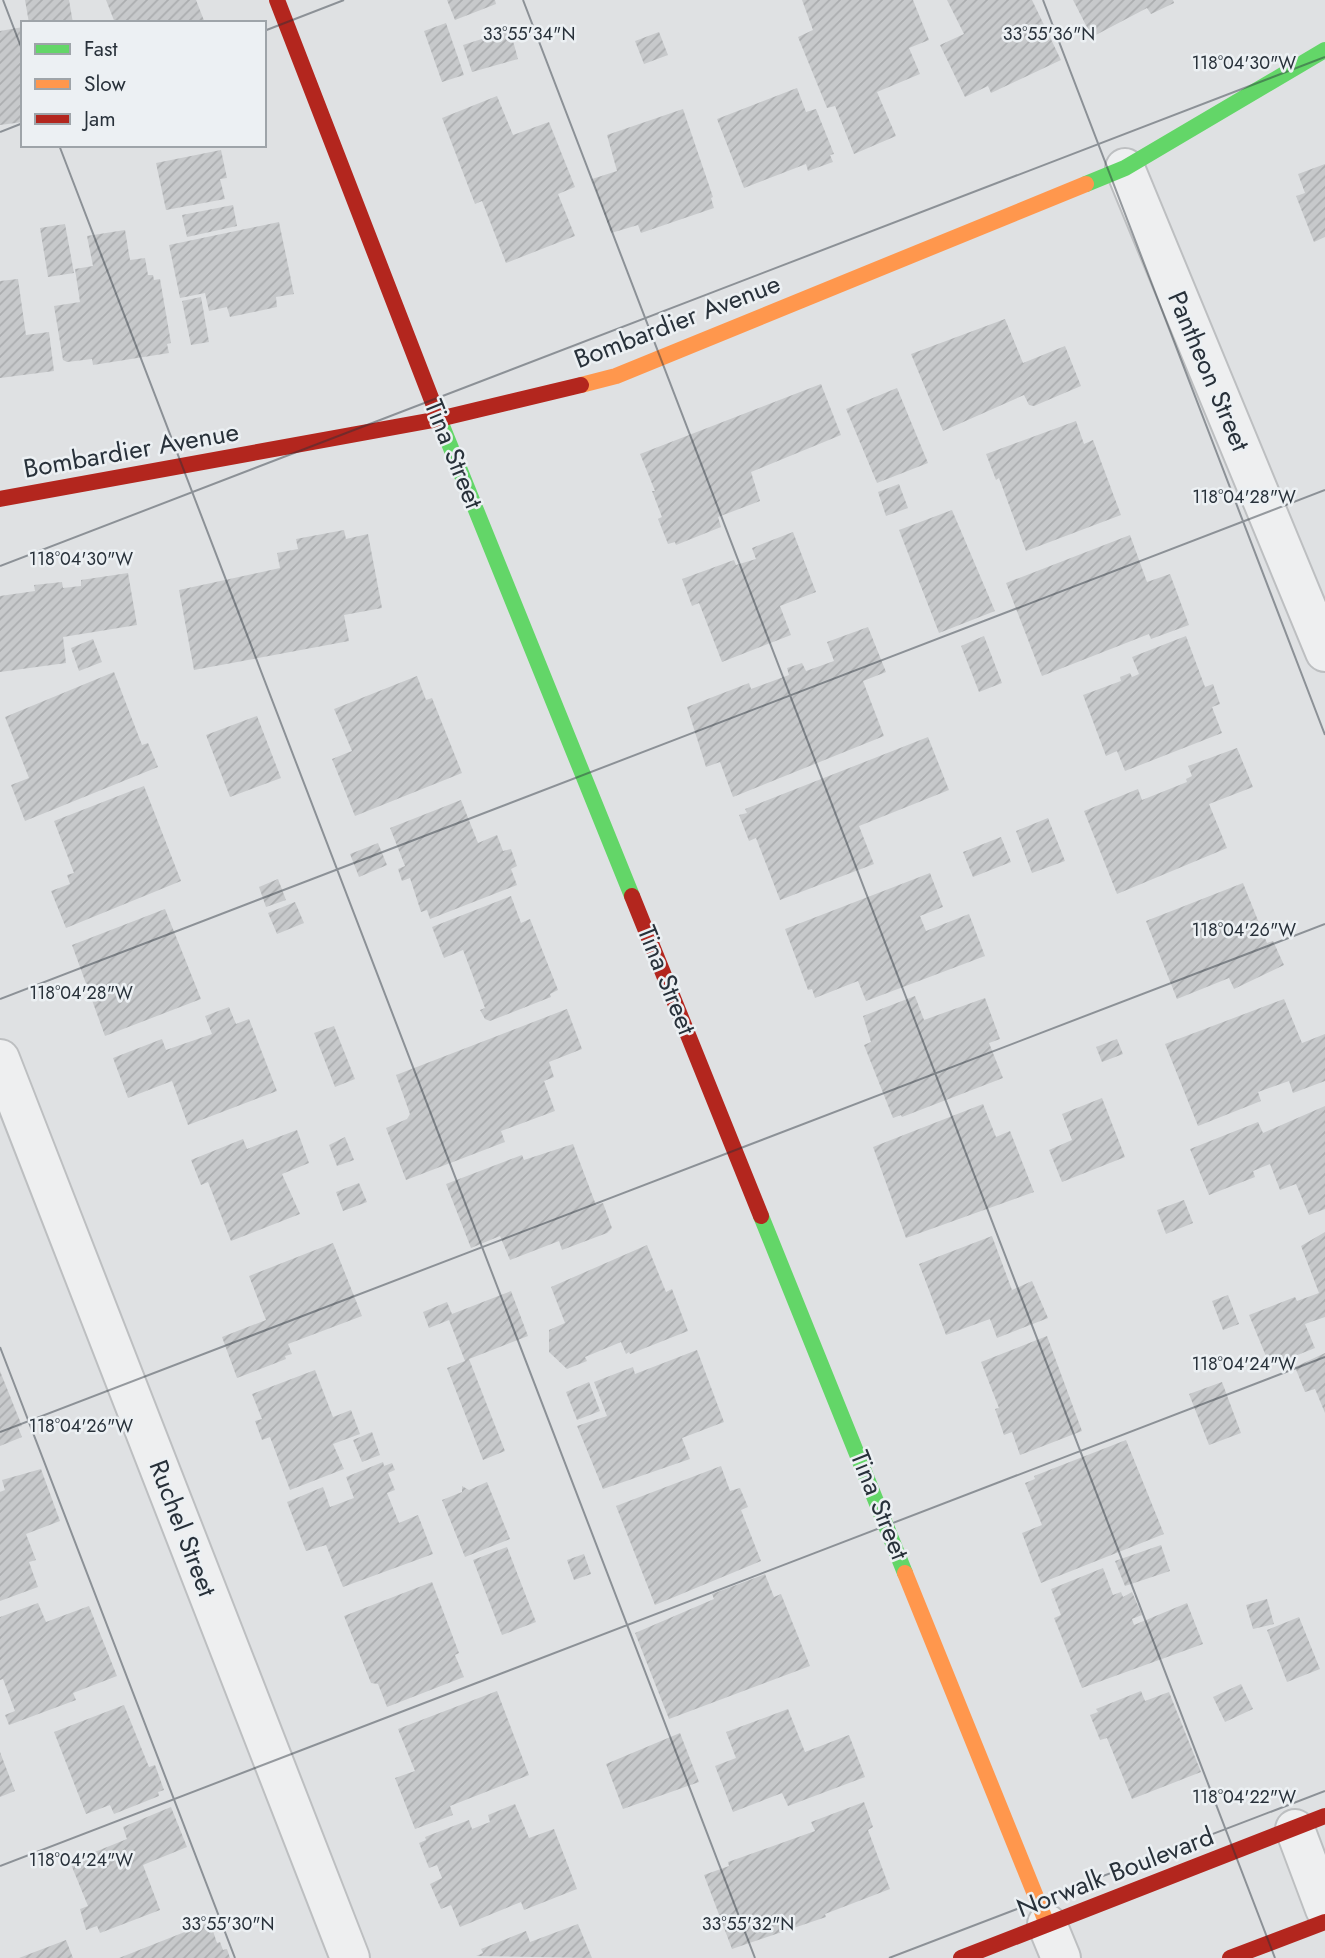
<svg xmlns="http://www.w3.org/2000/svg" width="1325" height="1958" viewBox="0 0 1325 1958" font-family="Jost,sans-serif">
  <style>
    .building { fill: url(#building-hatch) }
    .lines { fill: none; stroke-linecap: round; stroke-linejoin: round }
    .street-casing { stroke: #bdbfc1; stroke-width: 42 }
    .street { stroke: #eeeff0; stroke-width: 38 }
    .fast { stroke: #63d668; stroke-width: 16 }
    .slow { stroke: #ff974d; stroke-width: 16 }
    .jam { stroke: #b3261e; stroke-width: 16 }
    .ticks { fill: none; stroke: #28313a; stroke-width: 2; stroke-opacity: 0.45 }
    .labels { text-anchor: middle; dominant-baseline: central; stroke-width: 5; stroke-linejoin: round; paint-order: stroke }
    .street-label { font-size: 26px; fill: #28313a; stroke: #ecf0f3 }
    .ticks-label { font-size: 18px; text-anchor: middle; fill: #28313a; stroke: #ecf0f3; stroke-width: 5; stroke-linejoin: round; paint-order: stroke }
  </style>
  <defs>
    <pattern id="building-hatch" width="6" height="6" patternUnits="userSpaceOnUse" patternTransform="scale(1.75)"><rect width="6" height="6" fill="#c7c9cb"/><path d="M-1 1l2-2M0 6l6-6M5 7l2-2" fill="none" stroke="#abadaf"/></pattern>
  </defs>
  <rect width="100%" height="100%" fill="#dfe1e3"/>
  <path class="building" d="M25,0h44l4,23h-44z
    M106,0h90l9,23h-90z
    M447,0h48l1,4 -41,16z
    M802,0h111l16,40 -20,8 11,26 -43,18 19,44 -42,18 -19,-48 -8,2 -29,-71 15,-7z
    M947,0h85l29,60 -70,33 -3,-7 -23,11 -25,-52 24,-11z
    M1073,0h100l1,3 -23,11 -4,-6 -55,29z
    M446,23l18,52 -22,7 -18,-51z
    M23,27v95l-23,3v-94z
    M510,30l8,29 -46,13 -9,-27z
    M659,32l9,23 -24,9 -9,-23z
    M797,88l9,24 10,-3 18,45 -4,1 3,7 -25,9 -2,-7 -62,24 -27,-69z
    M497,96l16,39 36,-13 26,65 -17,7 17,42 -69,27 -24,-62 -7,3 -33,-86z
    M683,109l30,88 -2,1 3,10 -73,25 -3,-8 -27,8 -19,-54 25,-8 -10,-36z
    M221,150l6,28 -7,1 5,20 -59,11 -10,-47z
    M1325,164v73l-11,5 -18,-46 9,-3 -7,-19z
    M233,205l4,21 -50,11 -5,-22z
    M279,222l15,72 -18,3 1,10 -47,10 -3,-10 -18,4 -4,-18 -25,5 -11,-53z
    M65,224l9,49 -26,4 -8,-49z
    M125,230l5,30 15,-2 3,17h5l1,5 6,-1 11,64 -4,1 2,9 -76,12 -1,-6 -25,3 -4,-2 -9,-54 26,-4 -5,-33 18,-3 -6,-30z
    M18,279l8,56 23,-3 5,39 -54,7v-97z
    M201,297l8,45 -18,3 -9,-44z
    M1005,319l18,44 42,-17 16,40 -47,20 -5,-1 -5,-10 -81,36 -32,-77z
    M821,384l20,51 -90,37 9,29 -42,16 3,10 -45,18 -1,-3 -7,2 -10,-25 4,-2 -10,-26h3l-15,-37z
    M897,388l31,75 -51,20 -31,-74z
    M1076,421l8,23 9,-4 28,75 -95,36 -27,-73 -3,2 -10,-26z
    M899,484l9,24 -22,8 -8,-24z
    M952,510l43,101 -56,22 -40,-103z
    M344,530l2,9 22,-5 14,74 -38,7 5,26 -155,29 -15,-80 101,-22 -3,-15 21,-4 -2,-10z
    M793,532l23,60 -36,14 11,29 -69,27 -23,-59 -7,3 -10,-27 52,-19 2,5 20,-6 -4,-11z
    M1130,535l17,47 23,-8 19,51 -38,14 -2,-5 -107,42 -36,-93z
    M128,573l9,52 -74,12 3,26 -66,9v-76l35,-5 -1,-6 28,-3 1,6 18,-2v-6z
    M868,627l18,45 -23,9 21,55 -151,61 -13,-35 -14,5 -19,-60 62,-24 2,6 38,-14 -2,-7 15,-5 4,8 28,-10 -7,-19z
    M984,636l18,47 -23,9 -18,-46z
    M1186,636l19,51 8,-3 7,20 -8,3 10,26 -97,38 -8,-20 -11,5 -23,-61 38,-14 -1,-4 10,-4 2,4 7,-3 -7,-17z
    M93,639l9,23 -23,9 -8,-23z
    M114,672l28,73 6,-2 10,24 -133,54 -14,-36 18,-7 -24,-61z
    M417,676l9,24 6,-2 30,75 -107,43 -23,-57 20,-8 -18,-42z
    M257,716l24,62 -51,19 -24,-62z
    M928,737l21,53 -90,36 15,38 -94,36 -24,-62 -7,3 -10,-26 8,-2 -2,-4z
    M1237,748l16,39 -44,17 18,44 -110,46 -33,-83 54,-22 4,11 45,-18 -1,-3 6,-3 -4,-10z
    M144,786l37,95 -115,47 -15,-37 19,-7 -3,-9 7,-2 -20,-52z
    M461,800l17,43 19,-8 6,16 8,-2 6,17 -6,3 6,16 -87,34 -3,-9 -6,2 -11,-34 -8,3 -4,-12 7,-3 -15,-38z
    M1048,818l17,43 -33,12 -16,-42z
    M1001,837l10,25 -38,15 -10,-25z
    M378,843l9,22 -28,12 -9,-23z
    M930,873l13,34 -23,9 6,15 43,-17 16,42 -119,45 -8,-20 -43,17 -3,-9 -4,1 -23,-61z
    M278,879l8,21 -20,7 -7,-20z
    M1243,883l24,60 6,-2 11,24 -50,24 -5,-11 -52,21 -31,-78z
    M511,896l10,27 9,-4 28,71 -8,4 1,3 -61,24 -5,-2 -5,-9 5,-2 -22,-58 -19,8 -12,-31z
    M295,902l9,21 -27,11 -9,-21z
    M165,909l36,90 -96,37 -33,-91z
    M915,996l9,24 61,-22 15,41 -11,4 14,35 -101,39 -1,-2 -8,3 -29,-73 7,-3 -8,-26z
    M1284,999l18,44 23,-9v47l-32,12 -4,-12 -31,11 3,9 -63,25 -33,-82z
    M229,1007l7,17 13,-5 28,72 -89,34 -16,-44 -44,17 -15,-40 49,-19 4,11 46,-16 -7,-18z
    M567,1009l15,40 -33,13 5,15 -10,4 11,30 -54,20 4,11 -99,38 -20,-52 21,-9 3,-5 -14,-39z
    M334,1026l21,53 -20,8 -21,-54z
    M1117,1039l6,15 -21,8 -6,-15z
    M1102,1098l23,59 -63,25 -13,-32 23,-10 -10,-26z
    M983,1104l13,33 14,-6 24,61 -128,46 -33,-91z
    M1325,1106v103l-16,6 -13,-31 -16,6 -10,-26 -17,7 2,6 -46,18 -19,-46 68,-27 5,11z
    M297,1130l12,33 -27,11 18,40 -69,27 -23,-59 -7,3 -10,-25 52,-21 4,10z
    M345,1137l9,23 -17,6 -8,-21z
    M573,1144l23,61 7,-2 9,25 -5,5 -45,17 -3,-9 -49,19 -10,-24 -29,12 -25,-64 76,-29 2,5z
    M359,1183l8,19 -24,9 -7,-19z
    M1184,1200l9,23 -27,11 -9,-24z
    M1325,1232v85l-20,7 10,24 -45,18 -21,-51 46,-18 2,4 22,-8 -18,-47z
    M992,1236l20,54 20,-9 16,37 -51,20 -7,-19 -44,16 -27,-71z
    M333,1243l29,73 -74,28 4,10 -7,2 1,3 -49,19 -15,-41 44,-17 -17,-44z
    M647,1245l19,47 6,-3 16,42 -58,23 -1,-2 -3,2 -5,-12 -36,15 2,4 -20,8 -18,-17v-22l16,-7 -14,-36z
    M511,1291l17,45 -59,23 36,92 -22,9 -36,-92 18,-7 -16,-41 -20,8 -6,-16 24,-10 5,12z
    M1228,1295l11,29 -16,6 -11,-29z
    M1047,1336l35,95 -62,24 -8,-23 -8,3 -9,-26 4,-1 -18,-46z
    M697,1350l27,72 -42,16 8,21 -87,30 -26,-63 30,-10 -13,-34 39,-15 2,7z
    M1325,1353v60l-10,-24 -10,3 -10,-25z
    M315,1370l18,47 18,-7 9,24 -27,10 11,25 -54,21 -20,-53 -8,3 -7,-19 7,-2 -10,-25z
    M0,1371l22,55 -4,1 4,10 -22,9z
    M589,1382l11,29 -23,9 -11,-28z
    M1222,1382l19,51 -32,12 -20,-51z
    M372,1432l8,23 -18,7 -9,-22z
    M1126,1440l38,94 -123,49 -19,-50 20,-8 -17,-42 10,-4 -1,-3z
    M383,1462l1,4 8,-3 3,7 -7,3 7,17 -8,3 12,30 19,-8 15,39 -90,33 -17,-42 -20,6 -19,-49 36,-15 7,20 24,-9 -8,-21z
    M721,1466l9,25 10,-3 8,19 -7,3 20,51 -106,44 -39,-99z
    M41,1469l19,52 -34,13 10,26 -7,2 9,25 -38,14v-109l5,-2 -3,-10z
    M487,1482l23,57 -45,18 -23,-57 20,-8v-6l7,4z
    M1161,1545l9,26 -45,15 -10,-25z
    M507,1547l29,75 -34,13 -29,-75z
    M584,1554l7,20 -17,6 -7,-20z
    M1103,1568l10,27 8,-3 2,5 9,-5 10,23 -10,4 2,6 53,-22 16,41 -121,44 -28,-70 7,-3 -10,-26z
    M765,1574l9,23 7,-3 29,72 -141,53 -34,-86 79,-34 -2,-5z
    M432,1582l27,71 -4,2 9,22 -77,30 -9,-23 -7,-1 -27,-67z
    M1267,1599l7,25 -21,5 -7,-24z
    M38,1603l8,19 43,-16 28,70 -44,17 3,7 -67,25 -4,-10 10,-4 -12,-32 -3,1v-63z
    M1299,1617l21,52 -33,13 -20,-52z
    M1241,1684l12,25 -28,13 -12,-25z
    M497,1691l32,84 -79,31 3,9 -38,14 -20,-51 20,-7 -17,-42z
    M1141,1691l4,10 24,-9 32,80 -69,27 -25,-61 -7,2 -10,-25 8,-3 -2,-3z
    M124,1705l25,62 6,-2 9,25 -6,2 1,4 -45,18 -4,-9 -24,9 -32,-82z
    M788,1709l17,43 44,-17 16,42 -77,29 -6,-13 -49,19 -18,-46 21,-8 -10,-26z
    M680,1733l19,49 -76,27 -17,-45z
    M0,1752l15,39 -15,6z
    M864,1802l9,25 -5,3 22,59 -65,25 1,3 -94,32 -28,-74 25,-9 -1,-4 87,-31 -4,-9z
    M515,1804l14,34 25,-9 23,60 -53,21 -3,-8 -61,25 -9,-22 -10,4 -11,-25 12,-6 -5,-13 -8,3 -10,-25 7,-3 -1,-3 44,-17 3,9 18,-7 -2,-7z
    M171,1807l16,40 -44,18 17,45 -60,23 -3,-7 -11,4 -6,-21 8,-3 -18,-44 57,-23 -4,-12z
    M210,1922l7,21 3,-1 3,8 4,-1 3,9h-111z
    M578,1924l14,34 -116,-2 7,-3 -2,-4 45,-18 4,11z
    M66,1940l7,18h-54z"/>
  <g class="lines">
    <defs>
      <path id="street" d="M1125,168l200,484
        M0,1059l350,899
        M1295,1829l30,80
        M1047,1924l14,34"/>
    </defs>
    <use href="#street" class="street-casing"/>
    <use href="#street" class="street"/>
    <path class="fast" d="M1086,184l39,-16 200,-118
      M438,416l194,480
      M761,1216l144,357"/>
    <path class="slow" d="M581,385l35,-9 470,-192
      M905,1573l142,351"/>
    <path class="jam" d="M277,0l161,416
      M0,499l439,-80 142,-34
      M632,896l129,320
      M961,1958l364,-142
      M1230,1958l95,-36"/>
  </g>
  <path class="ticks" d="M3,0l20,52M523,0l752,1958M1043,0l282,735M264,31l80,-31M0,132l23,-9M59,145l696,1813M0,566l1325,-509M0,999l1325,-509M0,1347l235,611M0,1432l1325,-508M0,1866l1325,-509M889,1958l436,-167"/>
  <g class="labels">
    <g class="street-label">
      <text transform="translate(677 321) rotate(-21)">Bombardier Avenue</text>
      <text transform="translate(1209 371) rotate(67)">Pantheon Street</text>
      <text transform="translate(131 450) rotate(-10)">Bombardier Avenue</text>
      <text transform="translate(454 454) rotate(68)">Tina Street</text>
      <text transform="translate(667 980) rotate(68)">Tina Street</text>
      <text transform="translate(880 1505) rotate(68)">Tina Street</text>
      <text transform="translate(183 1528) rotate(69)">Ruchel Street</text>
      <text transform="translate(1115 1872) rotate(-21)">Norwalk Boulevard</text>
    </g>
  </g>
  <g class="ticks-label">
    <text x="529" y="40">33°55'34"N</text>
    <text x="1049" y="40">33°55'36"N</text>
    <text x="1244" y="69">118°04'30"W</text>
    <text x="1244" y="503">118°04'28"W</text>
    <text x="81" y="565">118°04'30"W</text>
    <text x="1244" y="936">118°04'26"W</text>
    <text x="81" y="999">118°04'28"W</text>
    <text x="1244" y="1370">118°04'24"W</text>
    <text x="81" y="1432">118°04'26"W</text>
    <text x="1244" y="1803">118°04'22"W</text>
    <text x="81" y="1866">118°04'24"W</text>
    <text x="228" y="1930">33°55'30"N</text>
    <text x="748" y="1930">33°55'32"N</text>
  </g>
  <rect x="21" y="21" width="245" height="126" fill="#ecf0f3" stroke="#9ea4a9" stroke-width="2"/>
  <rect x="35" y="44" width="35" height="10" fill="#63d668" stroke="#9ea4a9" stroke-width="2"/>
  <text x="84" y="56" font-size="21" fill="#28313a">Fast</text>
  <rect x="35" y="79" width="35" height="10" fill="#ff974d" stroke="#9ea4a9" stroke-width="2"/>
  <text x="84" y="91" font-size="21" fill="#28313a">Slow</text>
  <rect x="35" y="114" width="35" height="10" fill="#b3261e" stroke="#9ea4a9" stroke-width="2"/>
  <text x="84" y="126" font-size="21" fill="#28313a">Jam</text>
</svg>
